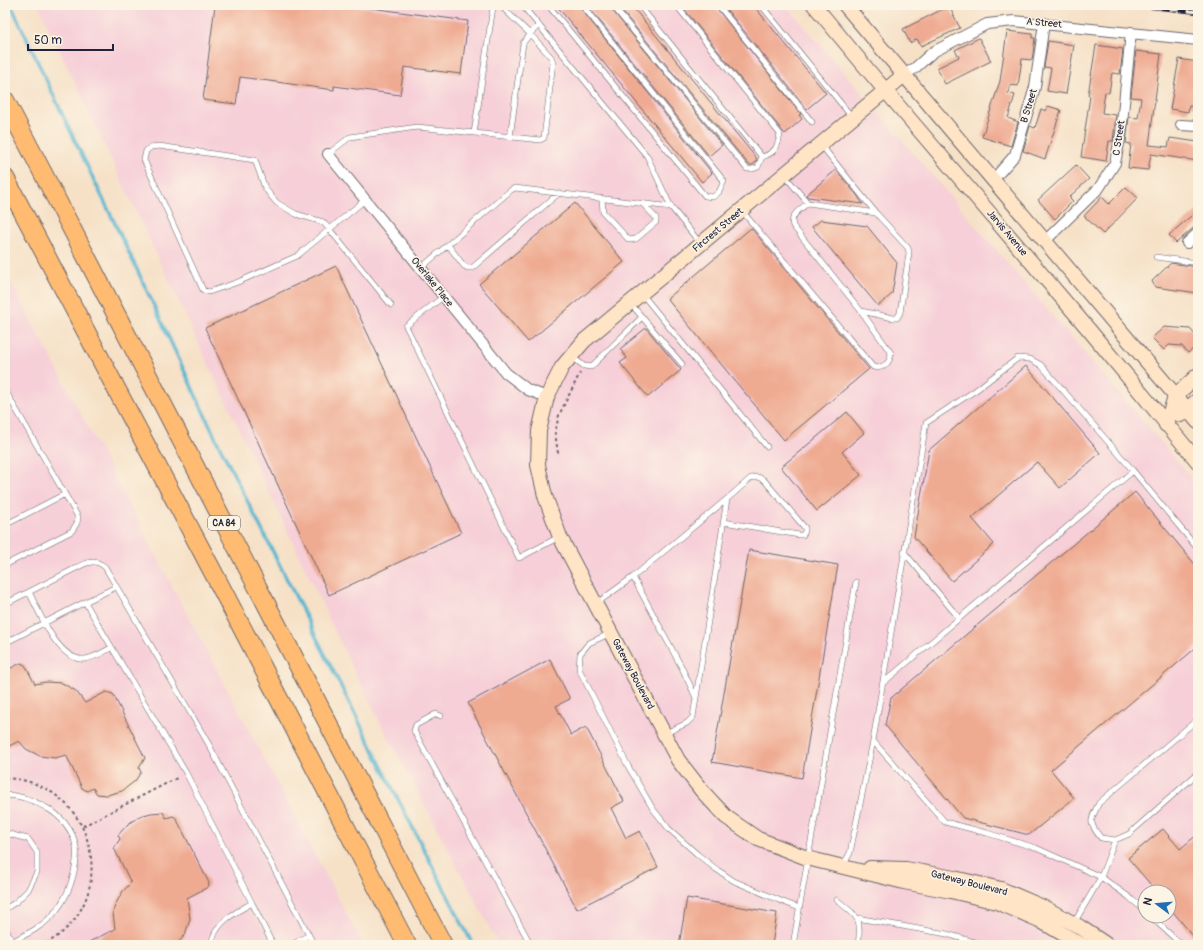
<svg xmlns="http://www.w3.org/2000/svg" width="1203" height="950" viewBox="0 0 1203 950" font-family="Pangolin,sans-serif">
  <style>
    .built { fill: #f6cfd8; fill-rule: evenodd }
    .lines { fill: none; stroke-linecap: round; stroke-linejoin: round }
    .stream { stroke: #52b5d1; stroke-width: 3.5 }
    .building { fill: #efaa92 }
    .lane-casing { stroke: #6c656c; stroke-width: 6 }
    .street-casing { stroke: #6c656c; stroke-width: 12 }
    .secondary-casing { stroke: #6c656c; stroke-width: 16 }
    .highway-casing { stroke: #6c656c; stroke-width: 20 }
    .path { stroke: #6c656c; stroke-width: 2; stroke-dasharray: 3 3; stroke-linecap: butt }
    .lane { stroke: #fff; stroke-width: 5 }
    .street { stroke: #fff; stroke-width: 10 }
    .secondary { stroke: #ffe4c6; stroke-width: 14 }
    .highway { stroke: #febb71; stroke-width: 18 }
    .rail-casing { stroke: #22223b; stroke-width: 4.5 }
    .rail { stroke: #fcf5e5; stroke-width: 3; stroke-dasharray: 9; stroke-linecap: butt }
    .labels { text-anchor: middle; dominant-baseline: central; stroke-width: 3; stroke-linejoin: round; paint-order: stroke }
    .shield { fill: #fcf5e5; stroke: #63616e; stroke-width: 1 }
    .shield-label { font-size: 9px; font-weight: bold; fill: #22223b }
    .street-label { font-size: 10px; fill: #22223b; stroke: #fcf5e5 }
  </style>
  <rect width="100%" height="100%" fill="#fcf5e5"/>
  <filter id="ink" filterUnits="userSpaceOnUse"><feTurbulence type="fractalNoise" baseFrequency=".025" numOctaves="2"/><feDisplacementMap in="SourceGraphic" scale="8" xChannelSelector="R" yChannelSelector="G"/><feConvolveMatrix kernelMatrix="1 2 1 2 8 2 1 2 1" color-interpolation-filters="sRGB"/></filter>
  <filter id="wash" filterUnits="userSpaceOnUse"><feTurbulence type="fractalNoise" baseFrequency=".012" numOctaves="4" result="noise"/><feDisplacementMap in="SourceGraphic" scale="16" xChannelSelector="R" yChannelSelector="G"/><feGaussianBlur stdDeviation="0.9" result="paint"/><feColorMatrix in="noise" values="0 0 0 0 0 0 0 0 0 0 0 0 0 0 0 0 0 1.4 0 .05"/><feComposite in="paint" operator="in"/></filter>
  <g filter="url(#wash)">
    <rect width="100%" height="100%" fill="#f6e1c7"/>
    <path class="built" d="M38,5h748l412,480v460h-699l-138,-259zM1145,892h24v24h-24z
      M5,271l358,674h-358z"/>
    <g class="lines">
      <path class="stream" d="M11,5l55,117 68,141 83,178 181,358 75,146"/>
    </g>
    <g id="blocks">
      <path class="building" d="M215,5h133l120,16 -7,53 -57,-7 -4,28 -66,-9v4l-94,-13 -4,27 -33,-4z
        M556,5h22l134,168 -10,9z
        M587,5h21l114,140 -13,11z
        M617,5h14l126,154 -2,4 -3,2h-3z
        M681,5h33l87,109 -2,1 3,4 -17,15z
        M723,5h30l73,88 -19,16z
        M949,6l11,22 -39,18 -4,-7 -7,4 -7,-14z
        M1007,31l25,3v4h3l-3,22 -10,-1 -4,27 -8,-1 -2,8 7,2 -7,23 10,4 -7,24 -29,-9 18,-56z
        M979,38l12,23 -46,23 -8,-16 22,-11 -4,-7z
        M1048,41l26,4 -8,49 -19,-3 4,-23 -7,-1z
        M1096,45l27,4 -3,25 -8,-1 -3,20 -4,-1 -3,21 14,2 -3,26h-4l-3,20 -25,-4 9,-61 -2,-1z
        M1136,51l25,3 -12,91 19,2 2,-9 28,4v19l-47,-7 -3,16 -20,-2 3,-24 -5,-1 3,-26 9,1 3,-20 -10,-1z
        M1179,59l19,3v33l-2,12 -7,-1 -1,6 -18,-3z
        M1048,106l13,4 -16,49 -22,-8 7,-25 5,2 6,-19 5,2z
        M1076,165l13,14 -20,18 4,4 -18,18 -17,-19z
        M836,170l20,24 7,10 -55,-7 -2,-2z
        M1126,187l12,11 -35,36 -19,-18 18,-19 7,7z
        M575,203l49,59 -96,80 -49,-58z
        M1198,210v14l-22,19 -7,-8z
        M821,220l46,6 30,37 -5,31 -14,12 -66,-79z
        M751,228l118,141 -85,71 -117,-141z
        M1171,263l27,4v26l-43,-6 -3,-6z
        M336,266l125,267 -132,62 -124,-267z
        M1164,327l26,2 8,9v7l-10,8 -6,-7 -13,-1 -5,5 -12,-12z
        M646,328l35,42 -33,27 -28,-34 7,-5 -7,-9z
        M1026,366l74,87 -40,35 -23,-26 -65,56 22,26 -42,37 -38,-44 15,-87z
        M847,412l17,21 -22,19 19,23 -44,36 -36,-44z
        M1135,492l63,76v78l-147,124 23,28 -45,37 -66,-17 -78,-93 6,-27z
        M749,550l89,15 -36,213 -90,-16z
        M550,659l20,40 -14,7 15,29 15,-8 38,74 -13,7 15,30 14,-7 18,36 -81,42 -109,-206z
        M21,663l4,2 10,19 11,-2 16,1 14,8 9,12 21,-11 7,2 32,64 -6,10 2,4 -6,9 -13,10 -15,4 -10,-1 -4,-6 -6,3 -5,-3 -16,-33 -11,3 -15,-2 -14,-7 -7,-8 -14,7v-77z
        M163,812l3,6 7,-2 3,2 33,65 -1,4 -21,11 3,21 -5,16 -9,10h-93l32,-16 -2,-16 2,-8 8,-14 8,-8 -17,-35 6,-9 -2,-4 10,-11 12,-8 11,-3z
        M1163,829l17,20 18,-15v108l-29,-35v-15h-12l-29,-34z
        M687,898l90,15 -5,32h-93z"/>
    </g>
  </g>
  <g filter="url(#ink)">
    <use href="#blocks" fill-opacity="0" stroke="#6c656c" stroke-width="1"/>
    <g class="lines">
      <defs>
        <path id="lane" d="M522,5l125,151 24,51 29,36
          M548,5l157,191 8,1 6,-5 5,-11 -142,-176
          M612,5l135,164h6l5,-2 4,-10 -123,-152
          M676,5l104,129c-2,13 -5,19 -18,23
          M718,5l94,117
          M761,5l91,112
          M474,133l19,-126 2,-2
          M510,137l13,-94 7,-9 9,-9
          M821,145l55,68
          M328,154l22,-17 67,-10 123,13 4,-2 9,-76 -2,-5 -21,-23 -30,-29
          M785,176l23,27 68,10 32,35 1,5 -9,60 -3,5h-4l-32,-7 -68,-85c-4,-11 8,-17 15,-23
          M602,199l1,13 26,28 7,-1 20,-17v-4l-13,-14
          M365,200l-68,56 -59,26 -29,10 -6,-2 -59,-130 2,-9 5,-4 8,-1 96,14 10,28 6,8 6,7 19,11 27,8 7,8 61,75
          M742,211l131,156 5,1c9,-3 12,-6 13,-15l-30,-42
          M448,245l16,21 4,2h4l87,-75
          M1156,257l42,6
          M421,268l90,-78 4,-2 156,19
          M642,294l125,153
          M444,296l-38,30 113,232 40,-21
          M642,317l40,47
          M572,357l12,9 7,1 2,-2 49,-48 -11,-13
          M5,390l73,127 -1,6 -5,8 -67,34
          M5,525l60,-31
          M904,552l55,66
          M29,592c10,19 29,70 56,67 9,-1 18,-7 26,-11
          M85,602l31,-15
          M597,603l36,-26
          M5,604l79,-40c8,-3 14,-3 21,3l103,176 106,202
          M611,633l-22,10 -9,11 -1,15 49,97 25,43 16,20 28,25 19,15 18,12 47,20 18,7
          M5,643l80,-41 101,171 66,130c-19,11 -37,19 -41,42
          M883,683l250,-212
          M696,698l-14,-30 -49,-91 94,-78
          M441,716l-5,-2 -20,11 -2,6 117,214
          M666,733l21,-10 6,-6 34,-218 24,-21 7,-1 6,3 41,48v3l-2,4h-4l-75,-13
          M5,795c14,0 28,5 40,12 15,8 28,22 31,40 2,13 -4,38 -11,50 -3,7 -9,14 -14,20 -11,11 -24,17 -38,24
          M5,833l23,6 9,13v20l-9,18 -12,12 -11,7
          M1115,840l-14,-2c-13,-16 -11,-17 -2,-35l99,-84
          M843,866l7,-13 23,-112
          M837,900c21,18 25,16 21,45
          M252,903l21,42
          M1145,911l-16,-14 -28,-20 -65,-29 -49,-15 -42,-11 -72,-81 53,-318 50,-33 42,-32 12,1 11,6 89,102 68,82
          M1150,916l32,29
          M857,918l90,16 37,11
          M1074,923l27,-46 14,-37 14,-6 69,-61
          M5,927l9,18
          M291,945l18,-10
          M793,945l63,-363"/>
        <path id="street" d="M904,75l11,-7 18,-16 54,-28 27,-3 184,19
          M1181,125l17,1
          M328,154l178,219 22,17 19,7
          M992,181l23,-26 20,-68 9,-64
          M1045,241l54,-53 16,-25 6,-29 10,-102
          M1187,243l11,-10"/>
        <path id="secondary" d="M814,5l59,71 217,255 108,131
          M845,5l353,417
          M904,75l-320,266 -22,26 -15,30 -8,34 -1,34 7,31 15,41 118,223 24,31 24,26 32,22 49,19 97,24 47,9 46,11 42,18 43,25
          M1180,415l18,-15
          M1166,425l9,-29 23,-21
          M870,868l36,1 48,9 47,11 44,19 35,19 27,18"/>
        <path id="highway" d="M5,100l438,845
          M5,178l209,396 193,371"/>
      </defs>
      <use href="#lane" class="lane-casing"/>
      <use href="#street" class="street-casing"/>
      <use href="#secondary" class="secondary-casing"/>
      <use href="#highway" class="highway-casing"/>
      <path class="path" d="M558,453l-3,-20 4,-18 21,-42
        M5,778c92,3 120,126 38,167
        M83,826l96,-49"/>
      <use href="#lane" class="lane"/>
      <use href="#street" class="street"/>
      <use href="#secondary" class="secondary"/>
      <use href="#highway" class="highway"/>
      <defs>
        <path id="rail" d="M1134,5l64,7"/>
      </defs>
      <use href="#rail" class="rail-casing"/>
      <use href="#rail" class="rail"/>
    </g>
  </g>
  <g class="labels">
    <rect class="shield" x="208" y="516" width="32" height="14" rx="3"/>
    <g class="shield-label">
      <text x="224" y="523">CA 84</text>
    </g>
    <g class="street-label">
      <text transform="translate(1044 23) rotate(5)">A Street</text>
      <text transform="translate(1029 106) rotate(-73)">B Street</text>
      <text transform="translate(1119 138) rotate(-81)">C Street</text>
      <text transform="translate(718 230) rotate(-40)">Fircrest Street</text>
      <text transform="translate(1007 233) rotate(50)">Jarvis Avenue</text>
      <text transform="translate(432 282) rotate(51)">Overlake Place</text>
      <text transform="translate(633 674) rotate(62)">Gateway Boulevard</text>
      <text transform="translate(969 883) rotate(14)">Gateway Boulevard</text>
    </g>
  </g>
  <rect width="1203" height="950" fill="none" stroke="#fcf5e5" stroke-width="20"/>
  <g transform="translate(1157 904) rotate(286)"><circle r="19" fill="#fcf5e5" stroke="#a5a1a1"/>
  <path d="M0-3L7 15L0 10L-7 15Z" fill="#1f6fb2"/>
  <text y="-6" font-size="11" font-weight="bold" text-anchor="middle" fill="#22223b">N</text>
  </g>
  <path d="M28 44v6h85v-6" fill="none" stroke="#22223b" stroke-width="2"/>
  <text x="34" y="44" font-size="12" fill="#22223b" stroke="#fcf5e5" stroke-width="3" paint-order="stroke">50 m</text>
</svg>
